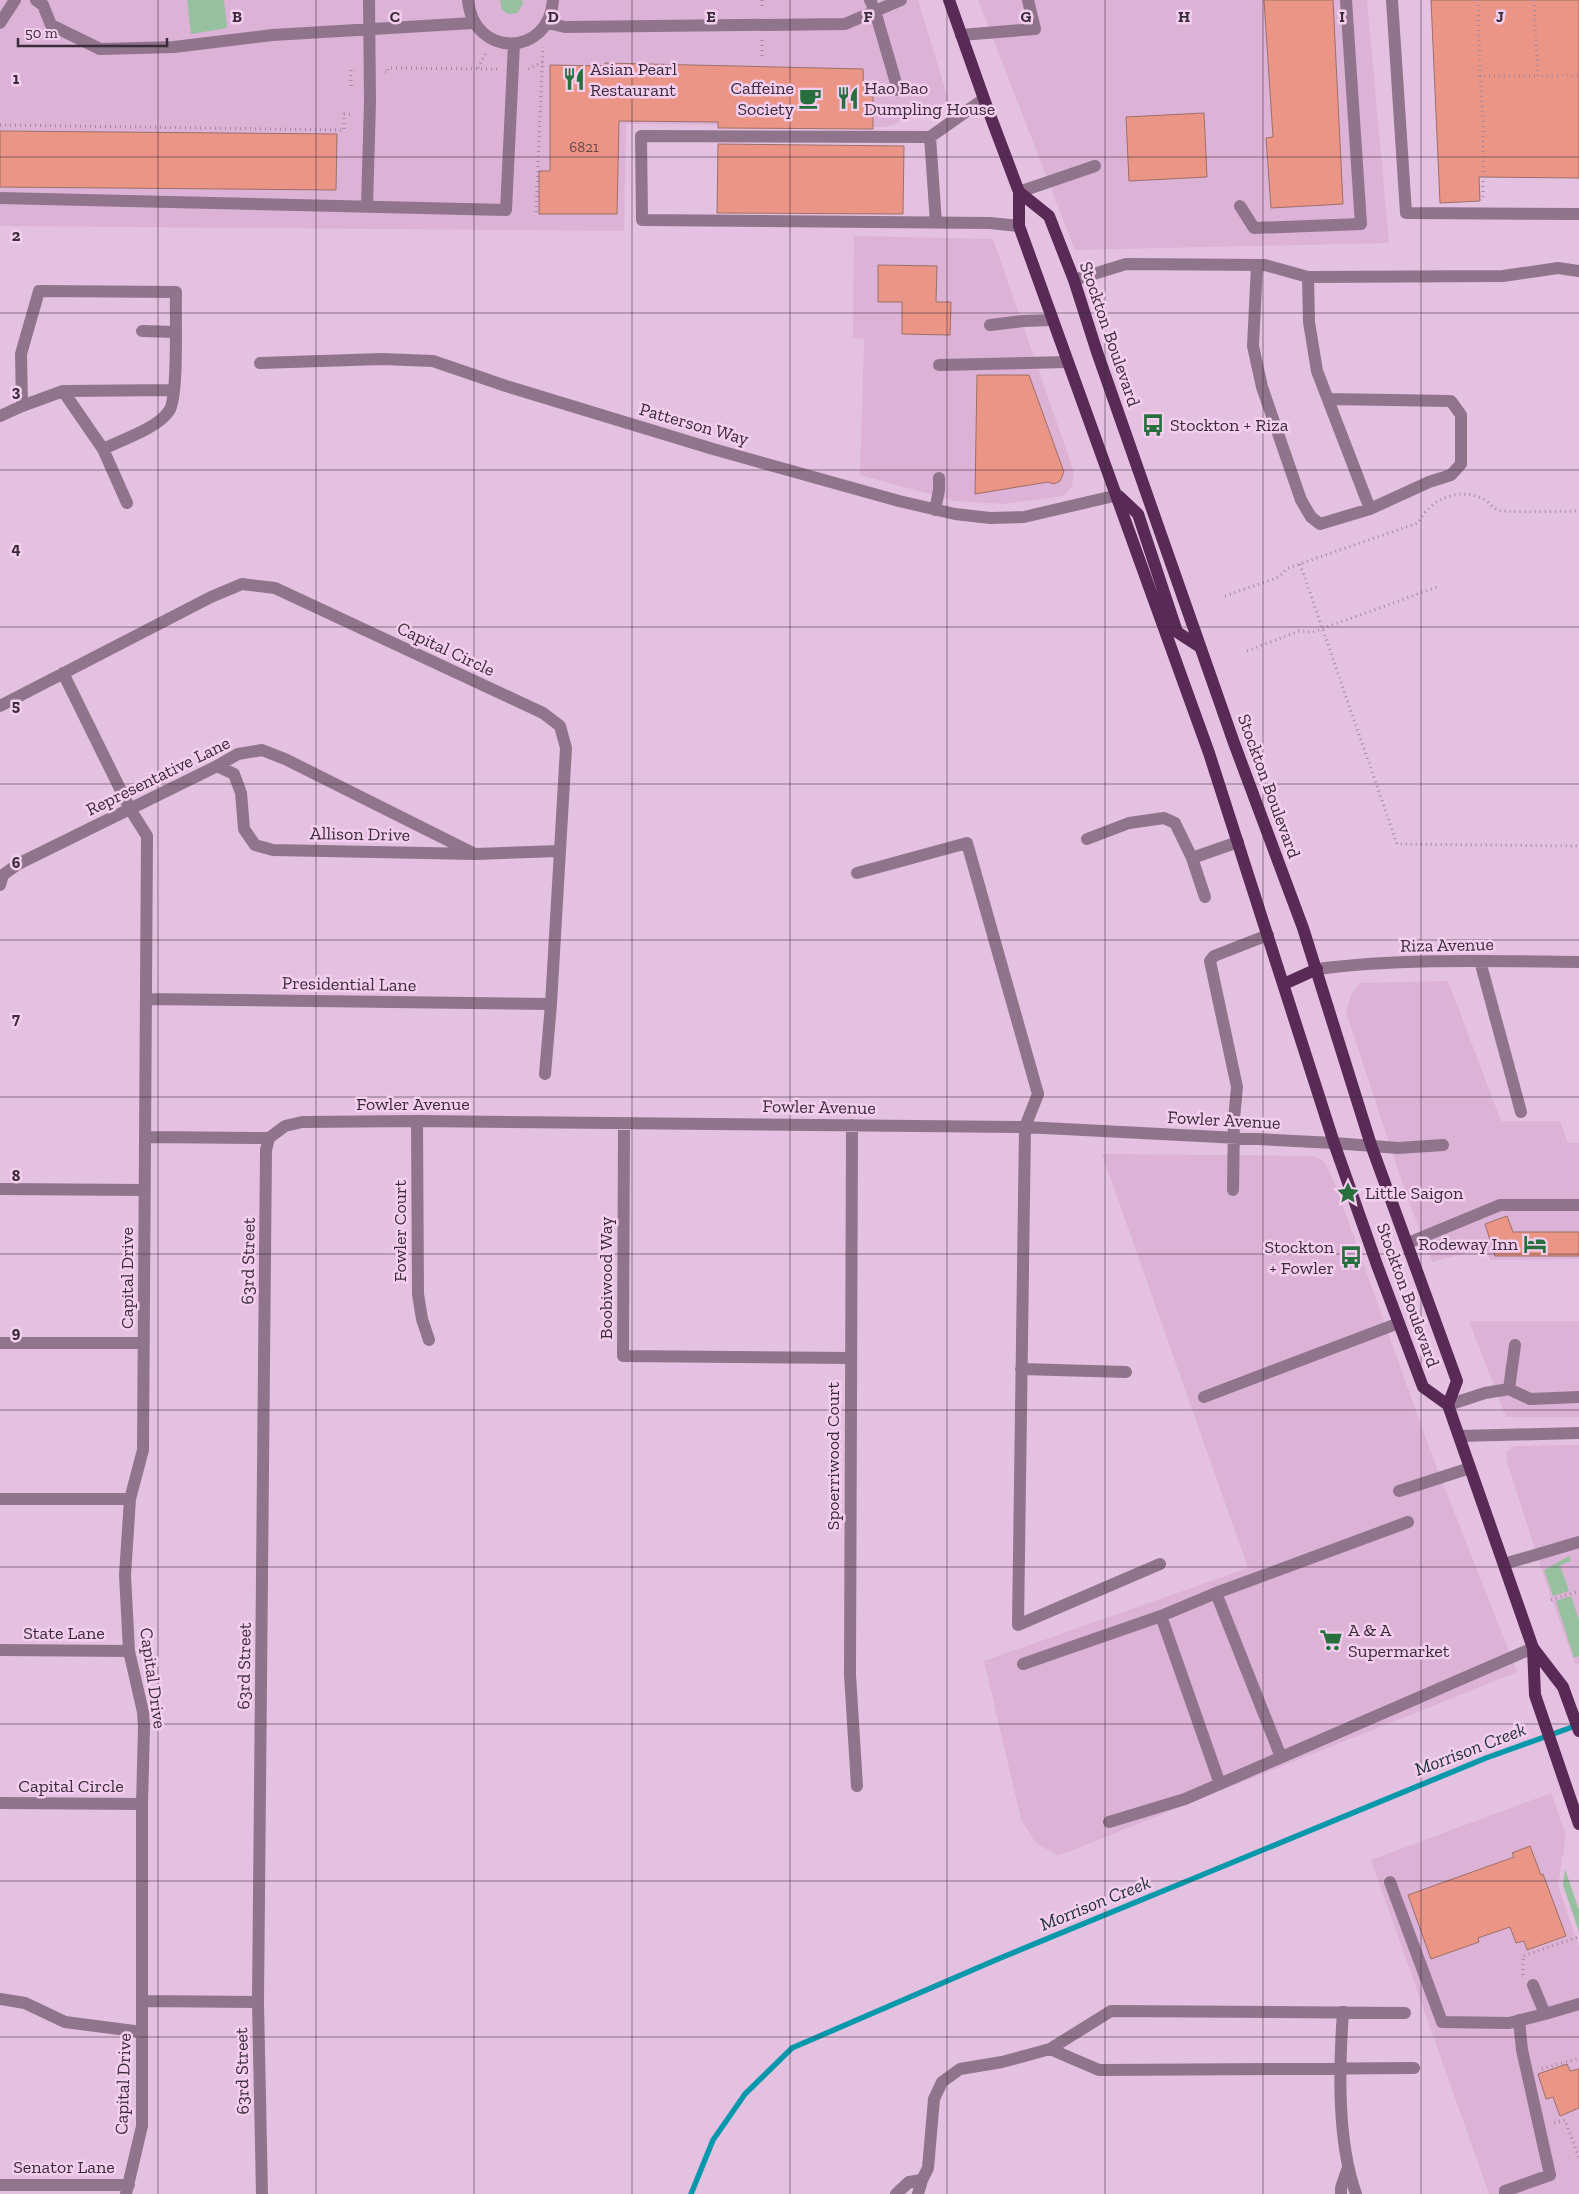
<svg xmlns="http://www.w3.org/2000/svg" width="1579" height="2194" viewBox="0 0 1579 2194" font-family="'Zilla Slab',serif">
  <style>
    .built { fill: #dcb2d7 }
    .green { fill: #97c19e }
    .lines { fill: none; stroke-linecap: round; stroke-linejoin: round }
    .stream { stroke: #0799ab; stroke-width: 5.5 }
    .building { fill: #eb9587; stroke: #9c6f67 }
    .path { stroke: #a488a0; stroke-width: 3; stroke-dasharray: 1 4; stroke-linecap: butt }
    .minor { stroke: #8f748c; stroke-width: 12 }
    .major { stroke: #582a55; stroke-width: 12 }
    .grid { fill: none; stroke: #3a2c38; stroke-width: 1; stroke-opacity: 0.55 }
    .labels { text-anchor: middle; dominant-baseline: central; stroke-width: 5; stroke-linejoin: round; paint-order: stroke }
    .number-label { font-size: 15px; fill: #66464c }
    .poi-label { font-size: 18px; fill: #3a2c38; stroke: #f3ceee; text-anchor: start }
    .street-label { font-size: 18px; fill: #3a2c38; stroke: #f3ceee }
    .water-label { font-size: 19px; font-style: italic; fill: #1c3135; stroke: #f3ceee }
    .grid-label { font-size: 16px; text-anchor: middle; font-weight: bold; fill: #3a2c38; stroke: #f3ceee; stroke-width: 5; stroke-linejoin: round; paint-order: stroke }
  </style>
  <rect width="100%" height="100%" fill="#e5c1e1"/>
  <path class="built" d="M0,0h918l31,102 -63,25 -260,-3 -2,107 -624,-5z
    M978,0h389l22,243 -314,7z
    M854,236l139,3 81,233 -2,14 -9,10 -59,8 -49,-3 -95,-26 4,-136 -11,-1z
    M1448,981l53,140h59l8,22h11v116l-89,1 -4,-13 -54,15 -27,-71 -59,-179 5,-17 9,-12z
    M1102,1154l213,2 10,6 11,25 94,263 87,222 -459,184 -23,-14 -14,-23 -37,-158 264,-93z
    M1469,1321h110v96h-73z
    M1579,1445v218l-4,1 -29,-81 -38,-118 -2,-13 9,-6z
    M1551,1793l15,42 -8,50 21,62v247h-90l-118,-334z"/>
  <path class="green" d="M187,0h37l3,28 -36,6z
    M500,0h22l1,4 -6,9 -9,1 -6,-4z
    M1569,1556l2,5 -11,4 9,26 -16,5 -9,-26z
    M1571,1596l8,24v36l-5,2 -18,-57z
    M1565,1869l14,41v22l-16,-47z"/>
  <g class="lines">
    <path class="stream" d="M691,2194l22,-54 32,-46 47,-46 206,-89 488,-201 92,-33"/>
  </g>
  <path class="building" d="M1264,0h69l10,204 -72,4 -5,-70 7,-1z
    M1431,0h148v178l-100,-1 1,24 -40,2z
    M605,63l258,6 1,27h9v33l-155,-1v-6l-99,-1 -2,93h-78v-43h11v-106l55,1z
    M1204,113l3,64 -78,4 -3,-64z
    M0,131l337,3 -1,56 -336,-3z
    M718,144l186,2 -1,68 -186,-1z
    M878,265l59,1 -1,36h15l-1,33 -48,-1v-32h-24z
    M977,375h52l35,97 -4,9 -6,3 -6,-2 -73,12z
    M1507,1216l6,16h66v24h-84l-10,-32z
    M1530,1846l11,29 2,-1 23,62 -39,14 -3,-9 -8,2 -6,-16 -32,11 1,4 -48,17 -23,-64 106,-38 -2,-4z
    M1567,2064l3,7 9,-2v39l-19,8 -7,-19 -7,2 -8,-25z"/>
  <g class="lines">
    <path class="path" d="M762,0v9
      M1478,0l2,76h58
      M1534,0l4,76 41,-1
      M762,40v20
      M478,68l8,-15
      M528,69l15,-7
      M385,72h3v-4l109,1
      M1480,76l3,45v77
      M351,86v-16l4,1
      M0,125l344,5v-16h7
      M536,212l7,-165
      M1300,564l97,280 182,2
      M1225,596l54,-19 9,-9 130,-45c11,-22 37,-35 61,-26 8,2 12,10 19,13 7,3 69,1 81,1
      M1247,651l52,-20 14,1 127,-46
      M1551,1600l28,-9
      M1523,1975v-19l55,-19
      M1542,2069l37,-11
      M1554,2123l11,-3 14,38"/>
    <path class="minor" d="M36,0l7,5 8,20 49,24 74,-2 99,-12 200,-12
      M468,0c5,58 81,58 85,0
      M870,0l5,11 23,79
      M1392,0l14,213 173,1
      M0,23l15,-23
      M548,23l17,4 280,-3 56,-24
      M961,35l74,-6 -7,-29
      M984,99l-54,38 -289,-1 1,84 348,3 29,3
      M930,137l6,86
      M1019,192l76,-26
      M0,198l506,12 8,-166
      M1240,206l14,22 107,-4 -15,-224
      M367,207l3,-106 -1,-101
      M1257,265l-4,81 9,41 39,113 10,17 9,7 50,-15 -53,-138 -8,-49 -1,-45
      M1074,280l52,-16 139,1 43,12 195,-1 55,-8 21,3
      M990,325l33,-4 29,-1
      M142,331l33,1
      M260,363l122,-4 51,2 73,25 207,63 186,52 56,13 35,4 34,-1 94,-22
      M939,365l128,-3
      M63,391l40,58 24,54
      M1328,399l123,2 10,14v49l-10,11 -22,7 -59,27
      M22,406l-1,-52 18,-63 137,1c-1,22 3,105 -7,119 -11,17 -47,29 -66,38
      M0,416l22,-10 41,-15 111,-1
      M935,510l4,-20v-12
      M63,673l67,136 17,27 -4,614 -13,49 -5,76 4,76 14,61 1,15 -2,77v322l-16,68
      M0,706l211,-109 31,-13 33,4 268,125 17,13 6,22 -15,256 -6,70
      M217,766l17,8 7,19 3,36 11,16 18,5 202,4 84,-3
      M1087,839l42,-16 35,-5 11,5 17,35 13,39
      M1192,858l46,-16
      M857,873l110,-30 71,251 -13,33 -7,498 142,-61
      M0,885l3,-10 15,-11 199,-98 21,-12 24,-4 23,9 190,95
      M1480,961l41,151
      M1317,969c86,-11 175,-8 262,-7
      M146,999l405,5
      M417,1121l1,173 4,25 7,21
      M624,1123l-1,233 228,2
      M852,1125l-2,550 7,111
      M145,1137l124,1
      M269,1138l16,-12 17,-4 115,-1 608,6 309,16 64,5 45,-3
      M0,1189l144,1
      M1233,1190l1,-71 3,-32 -27,-126 4,-5 54,-21
      M1408,1243l92,-38h79
      M0,1343h144
      M1021,1369l105,3
      M1509,1389l6,-44
      M1204,1397l195,-74
      M1448,1405l37,-12 24,-4 21,10 49,-2
      M1460,1436l119,-3
      M1399,1491l71,-23
      M0,1499h130
      M1504,1564l75,-22
      M1216,1593l65,164
      M1161,1616l59,168
      M0,1650l129,1
      M1023,1664l138,-48 55,-23 192,-71
      M0,1803l142,1
      M1109,1822l76,-23 348,-151
      M1390,1882l52,140 67,1 36,-9 34,-10
      M1533,1985l12,29
      M0,1999l25,4 40,19 77,10
      M142,2001l116,1
      M1343,2012c-4,56 -6,129 13,182
      M1050,2049l49,21 315,-2
      M0,2185h129
      M262,2194l-4,-192 8,-852 3,-12
      M896,2194l13,-12 13,-2
      M918,2194l4,-14 6,-12 6,-69 8,-17 18,-13 42,-7 48,-13 61,-38 294,2
      M1341,2194v-6l6,-18
      M1505,2194v-3l45,-16 -28,-125 -3,-30"/>
    <path class="major" d="M949,0l35,99 35,93v34l190,527 125,390 43,122 46,122 25,18 85,243 2,47 44,129
      M1019,192l30,24 25,64 23,72 137,391 69,185 68,217 86,236 -9,24
      M1120,497l18,17 39,118 23,15
      M1284,984l33,-15
      M1533,1648l30,39 16,44"/>
  </g>
  <path class="grid" d="M158,0v2194M316,0v2194M474,0v2194M632,0v2194M790,0v2194M947,0v2194M1105,0v2194M1263,0v2194M1421,0v2194M0,157h1579M0,313h1579M0,470h1579M0,627h1579M0,784h1579M0,940h1579M0,1097h1579M0,1254h1579M0,1410h1579M0,1567h1579M0,1724h1579M0,1881h1579M0,2037h1579"/>
  <defs>
    <symbol id="restaurant-bare" viewBox="-9 -9 18 18"><path d="M-5-6h1v4h1v-4h1v4h1v-4h1v5L-1.5 .5V6h-2V.5L-5-1ZM5-6V6H3V1.5H1.5Q1.5-4 5-6Z" fill="#27703d" stroke="#f3ceee" stroke-width="2.5" paint-order="stroke"/></symbol>
    <symbol id="cafe-bare" viewBox="-9 -9 18 18"><path d="M-5.5-4.5H6V0H3Q3 3.5 0 3.5H-2.5Q-5.5 3.5-5.5 0ZM3-3.2v2h1.7v-2ZM-6 4.5H4V6H-6Z" fill="#27703d" stroke="#f3ceee" stroke-width="2.5" paint-order="stroke"/></symbol>
    <symbol id="bus-bare" viewBox="-9 -9 18 18"><path d="M-5-6H5V4H4V6H2V4H-2V6H-4V4H-5ZM-3.5-4V0h7V-4ZM-3.5 1.2v1.5H-2V1.2ZM2 1.2v1.5H3.5V1.2Z" fill="#27703d" stroke="#f3ceee" stroke-width="2.5" paint-order="stroke"/></symbol>
    <symbol id="sight-bare" viewBox="-9 -9 18 18"><path d="M0-6L1.8-2.2L6-1.7L2.9 1.2L3.7 5.4L0 3.3L-3.7 5.4L-2.9 1.2L-6-1.7L-1.8-2.2Z" fill="#27703d" stroke="#f3ceee" stroke-width="2.5" paint-order="stroke"/></symbol>
    <symbol id="hotel-bare" viewBox="-9 -9 18 18"><path d="M-6-4.5h1.5V1H6V5H4.5V3h-9V5H-6ZM-4 0a1.8 1.8 0 1 1 3.6 0ZM.5 0V-2.5h3Q6-2.5 6 0Z" fill="#27703d" stroke="#f3ceee" stroke-width="2.5" paint-order="stroke"/></symbol>
    <symbol id="supermarket-bare" viewBox="-9 -9 18 18"><path d="M-6-5.5h2.5l.6 2H6L4.5 2H-2.5L-4.4-4H-6ZM-1.5 3.2a1.3 1.3 0 1 0 .1 0ZM3 3.2a1.3 1.3 0 1 0 .1 0Z" fill="#27703d" stroke="#f3ceee" stroke-width="2.5" paint-order="stroke"/></symbol>
  </defs>
  <g fill-rule="evenodd">
    <use href="#restaurant-bare" x="558" y="63" width="32" height="32"/>
    <use href="#cafe-bare" x="794" y="82" width="32" height="32"/>
    <use href="#restaurant-bare" x="832" y="82" width="32" height="32"/>
    <use href="#bus-bare" x="1137" y="409" width="32" height="32"/>
    <use href="#sight-bare" x="1332" y="1177" width="32" height="32"/>
    <use href="#hotel-bare" x="1519" y="1228" width="32" height="32"/>
    <use href="#bus-bare" x="1335" y="1241" width="32" height="32"/>
    <use href="#supermarket-bare" x="1315" y="1624" width="32" height="32"/>
  </g>
  <g class="labels">
    <g class="number-label">
      <text x="584" y="147">6821</text>
    </g>
    <g class="poi-label">
      <text x="590" y="69">Asian Pearl<tspan x="590" dy="21">Restaurant</tspan></text>
      <text x="794" y="88" text-anchor="end">Caffeine<tspan x="794" dy="21">Society</tspan></text>
      <text x="864" y="88">Hao Bao<tspan x="864" dy="21">Dumpling House</tspan></text>
      <text x="1170" y="425">Stockton + Riza</text>
      <text x="1365" y="1193">Little Saigon</text>
      <text x="1518" y="1244" text-anchor="end">Rodeway Inn</text>
      <text x="1334" y="1247" text-anchor="end">Stockton<tspan x="1334" dy="21">+ Fowler</tspan></text>
      <text x="1348" y="1630">A &amp; A<tspan x="1348" dy="21">Supermarket</tspan></text>
    </g>
    <g class="street-label">
      <text transform="translate(1110 334) rotate(71)">Stockton Boulevard</text>
      <text transform="translate(694 424) rotate(16)">Patterson Way</text>
      <text transform="translate(446 649) rotate(25)">Capital Circle</text>
      <text transform="translate(158 776) rotate(-26)">Representative Lane</text>
      <text transform="translate(1269 786) rotate(70)">Stockton Boulevard</text>
      <text transform="translate(360 834) rotate(1)">Allison Drive</text>
      <text transform="translate(1447 945) rotate(-1)">Riza Avenue</text>
      <text transform="translate(349 984) rotate(1)">Presidential Lane</text>
      <text x="413" y="1104">Fowler Avenue</text>
      <text transform="translate(819 1107) rotate(1)">Fowler Avenue</text>
      <text transform="translate(1224 1120) rotate(3)">Fowler Avenue</text>
      <text transform="translate(400 1231) rotate(-90)">Fowler Court</text>
      <text transform="translate(248 1261) rotate(-89)">63rd Street</text>
      <text transform="translate(127 1278) rotate(-90)">Capital Drive</text>
      <text transform="translate(606 1278) rotate(-90)">Boobiwood Way</text>
      <text transform="translate(1408 1295) rotate(70)">Stockton Boulevard</text>
      <text transform="translate(833 1456) rotate(-90)">Spoerriwood Court</text>
      <text x="64" y="1633">State Lane</text>
      <text transform="translate(244 1666) rotate(-89)">63rd Street</text>
      <text transform="translate(153 1678) rotate(82)">Capital Drive</text>
      <text x="71" y="1786">Capital Circle</text>
      <text transform="translate(242 2071) rotate(-91)">63rd Street</text>
      <text transform="translate(123 2084) rotate(-88)">Capital Drive</text>
      <text x="64" y="2167">Senator Lane</text>
    </g>
    <g class="water-label">
      <text transform="translate(1470 1749) rotate(-21)">Morrison Creek</text>
      <text transform="translate(1095 1903) rotate(-22)">Morrison Creek</text>
    </g>
  </g>
  <g class="grid-label">
    <text x="237" y="22">B</text>
    <text x="395" y="22">C</text>
    <text x="553" y="22">D</text>
    <text x="711" y="22">E</text>
    <text x="868" y="22">F</text>
    <text x="1026" y="22">G</text>
    <text x="1184" y="22">H</text>
    <text x="1342" y="22">I</text>
    <text x="1500" y="22">J</text>
    <text x="16" y="84">1</text>
    <text x="16" y="241">2</text>
    <text x="16" y="397">3</text>
    <text x="16" y="554">4</text>
    <text x="16" y="711">5</text>
    <text x="16" y="868">6</text>
    <text x="16" y="1024">7</text>
    <text x="16" y="1181">8</text>
    <text x="16" y="1338">9</text>
  </g>
  <path d="M18 38v8h149v-8" fill="none" stroke="#3a2c38" stroke-width="2.5"/>
  <text x="25" y="38" font-size="15" fill="#3a2c38" stroke="#f3ceee" stroke-width="4" paint-order="stroke">50 m</text>
</svg>
